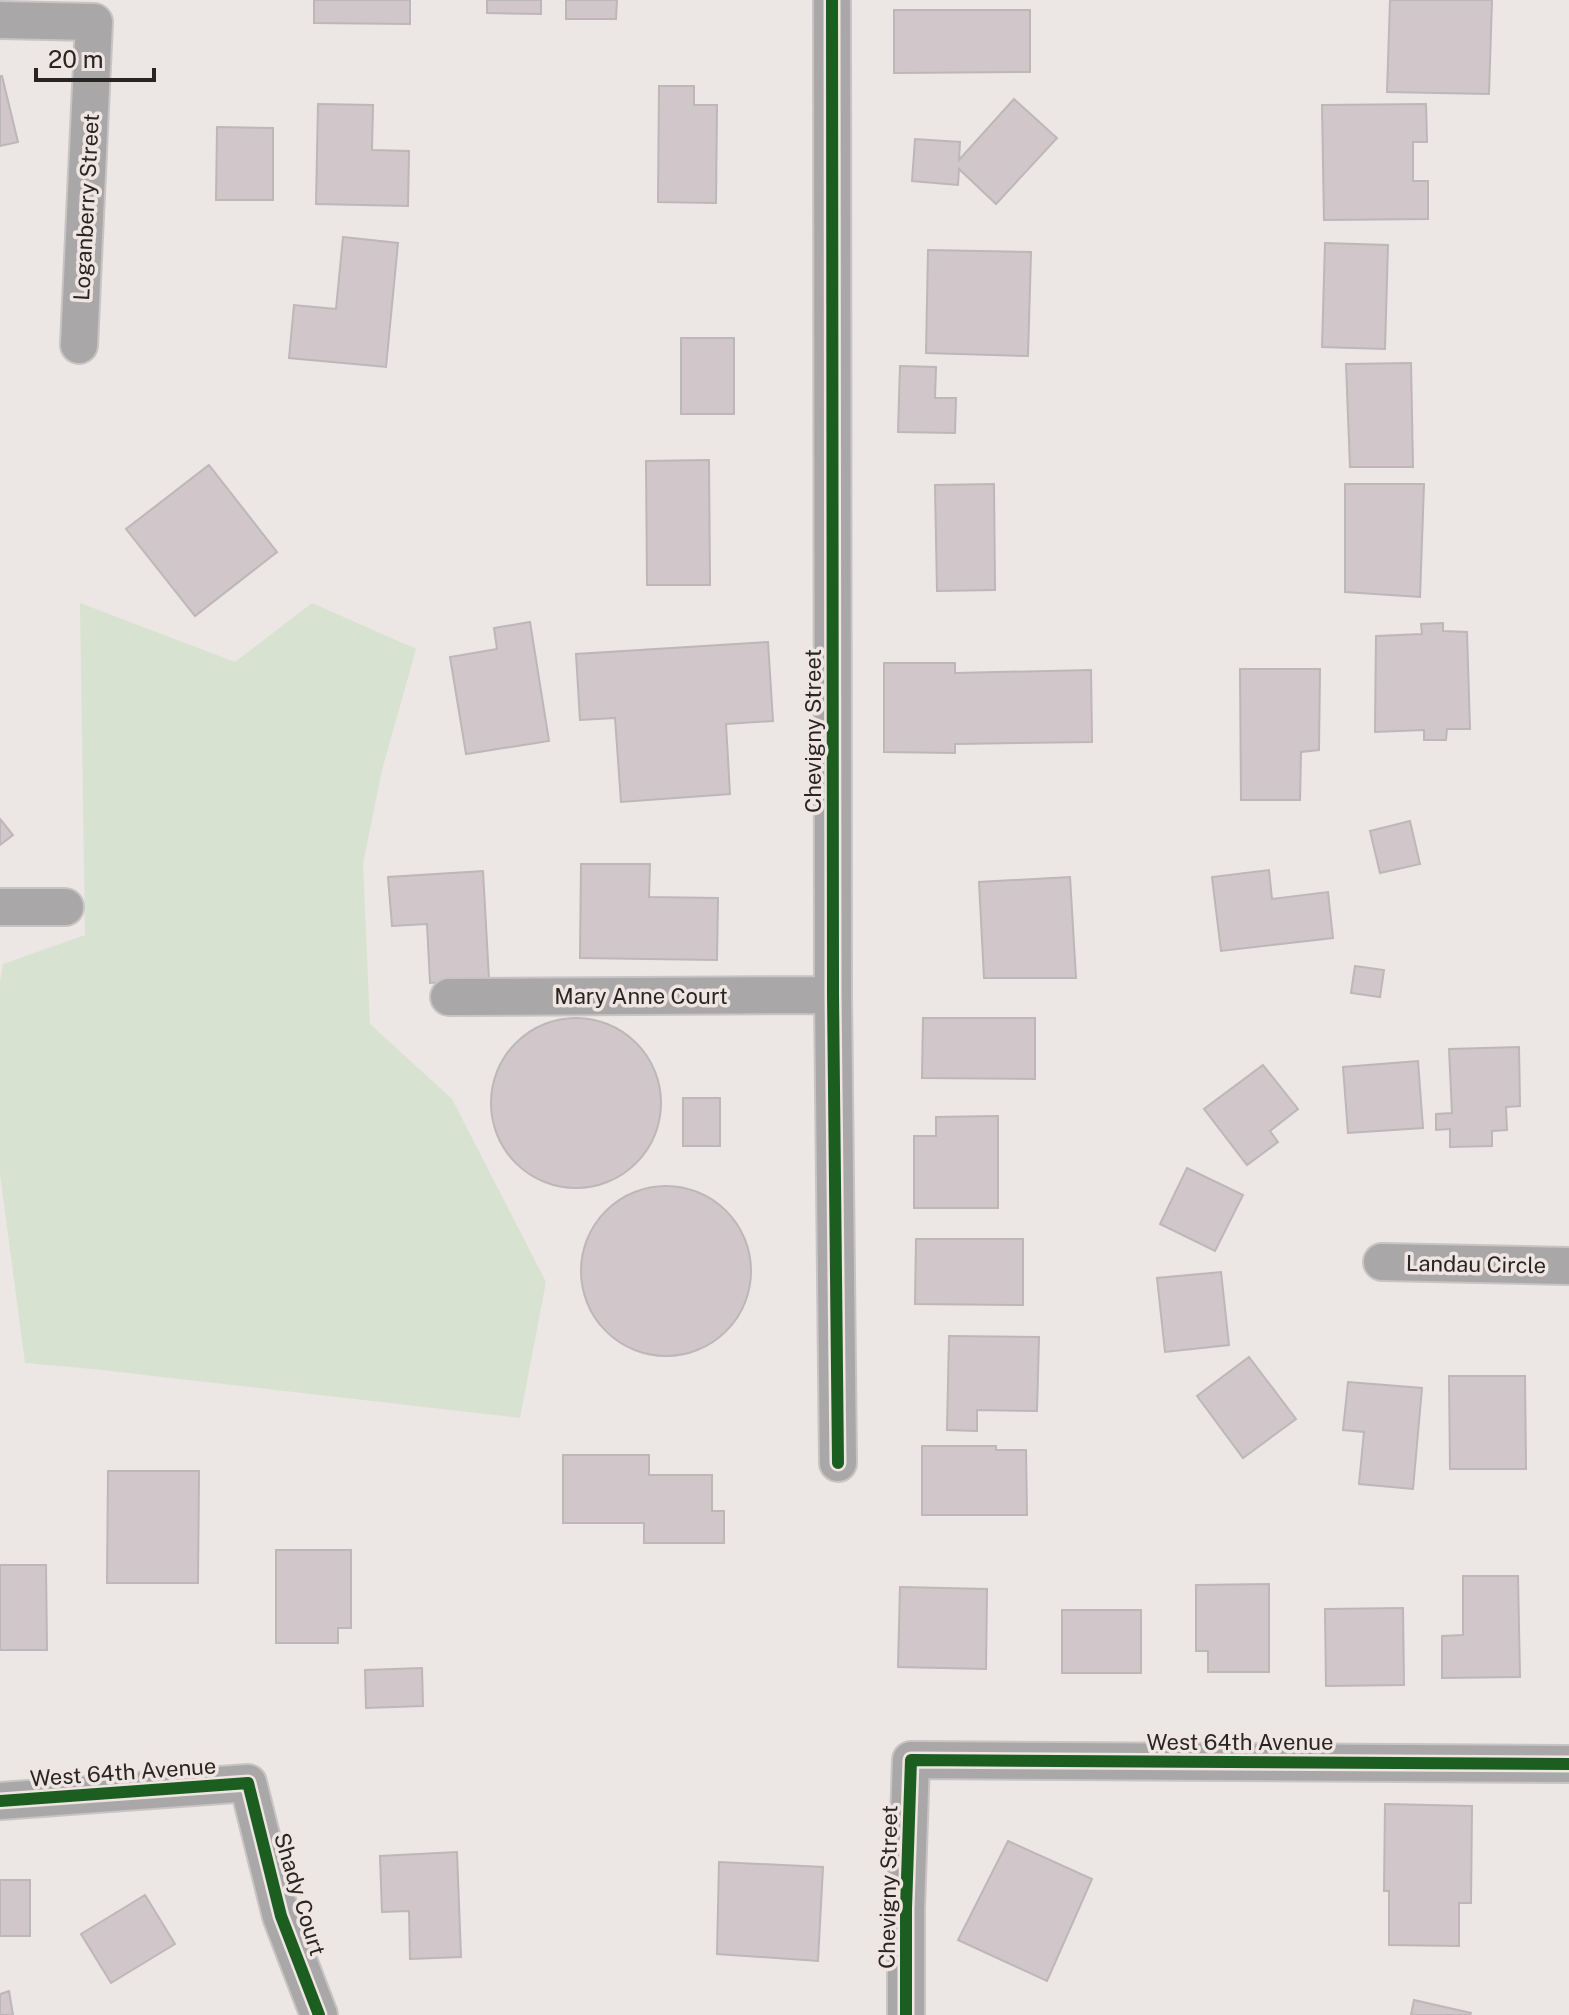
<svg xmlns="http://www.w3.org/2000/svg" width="1569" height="2015" viewBox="0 0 1569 2015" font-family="'Public Sans',sans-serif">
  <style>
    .green { fill: #d7e3d0 }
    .building { fill: #d1c7cb; stroke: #bcb7b8; stroke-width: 2 }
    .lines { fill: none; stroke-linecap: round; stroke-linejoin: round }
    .street-casing { stroke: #c8c4c3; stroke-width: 40 }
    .street { stroke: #a9a7a7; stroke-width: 36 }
    .cycleway-casing { stroke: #efe5e2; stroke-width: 17 }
    .cycleway { stroke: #1b5e20; stroke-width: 12 }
    .labels { text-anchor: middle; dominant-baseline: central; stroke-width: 7; stroke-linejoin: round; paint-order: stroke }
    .street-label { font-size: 22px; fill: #282523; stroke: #efe5e2 }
  </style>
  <rect width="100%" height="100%" fill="#ece6e5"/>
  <path class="green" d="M80,603l155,59 77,-59 104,46 -34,121 -19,94 7,160 82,75 94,183 -26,136 -427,-49 -68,-6 -25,-189v-193l3,-17 82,-29z"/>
  <path class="building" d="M314,0h96v24l-96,-1z
    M487,0h54v14l-54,-1z
    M566,0h51l-1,19h-50z
    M1390,0h102l-3,94 -102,-2z
    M894,10h136v62l-136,1z
    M0,76h2l16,66 -18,4z
    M659,86h35v19h23l-1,98 -58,-1z
    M1014,99l43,39 -61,66 -37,-35 -1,16 -46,-4 3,-42 45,3 -1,18z
    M318,104l55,1 -1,45 37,1 -1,55 -92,-2z
    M1426,104l1,38h-14v39h15v38l-104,1 -2,-115z
    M217,127l56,1v72h-57z
    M343,237l55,6 -12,124 -97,-9 5,-53 42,4z
    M1325,243l63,2 -3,104 -63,-2z
    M928,250l103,2 -3,104 -102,-3z
    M681,338h53v76h-53z
    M1411,363l2,104h-63l-4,-103z
    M900,366l36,1 -1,31h21l-1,35 -57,-1z
    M709,460l1,125h-63l-1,-124z
    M209,465l68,87 -82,64 -69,-87z
    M994,484l1,106 -58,1 -2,-106z
    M1345,484h79l-4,113 -75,-5z
    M530,622l19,119 -83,13 -16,-97 47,-8 -3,-21z
    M1443,623v8l24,1 3,97h-23l-1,11h-22v-10l-49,2 1,-96 46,-2 -1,-10z
    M768,642l5,79 -47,3 4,70 -109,8 -6,-84 -35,2 -4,-66z
    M884,663h71v10l136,-3 1,72 -137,2v9l-71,-1z
    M1240,669h80l-1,81 -18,2 -1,48h-59z
    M0,819l13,16 -13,10z
    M1410,821l10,43 -40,9 -10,-42z
    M581,864h69l-1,33 69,1 -1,62 -137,-2z
    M1269,870l3,29 56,-7 5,46 -112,13 -9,-74z
    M483,871l6,108 -59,4 -3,-59 -35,2 -4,-49z
    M1070,877l6,101h-92l-5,-96z
    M1355,966l29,4 -4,27 -29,-4z
    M923,1018h112v61l-113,-1z
    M491 1103a85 85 0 1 1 170 0a85 85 0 1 1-170 0Z
    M1519,1047l1,59 -14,1 1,23 -15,1v15l-42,1v-18l-14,1v-16l16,-1 -3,-64z
    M1418,1061l5,67 -75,5 -5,-66z
    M1263,1065l35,44 -28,22 8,11 -31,23 -43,-56z
    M683,1098h37v48h-37z
    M998,1116v92h-84v-72h22v-19z
    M1187,1168l56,27 -28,56 -55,-27z
    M581 1271a85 85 0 1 1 170 0a85 85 0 1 1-170 0Z
    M916,1239h107v66l-108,-1z
    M1221,1272l8,73 -64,7 -8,-74z
    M949,1336l90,1 -2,74 -60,-1v21l-30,-1z
    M1249,1357l47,62 -53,39 -46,-62z
    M1449,1376h76l1,93h-76z
    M1348,1382l74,6 -9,101 -54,-5 5,-52 -21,-2z
    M922,1446h74v4h30l1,65h-105z
    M563,1455h86v20h63v36h12v32h-80v-20h-81z
    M108,1471h91l-1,112h-91z
    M276,1550h75v78h-13v15h-62z
    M0,1565h46l1,85h-47z
    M1463,1576h55l2,101 -78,1v-42l21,-1z
    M1269,1584v88h-61v-21h-12v-66z
    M900,1587l87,2 -1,80 -88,-2z
    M1403,1608l1,77 -78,1 -1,-77z
    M1062,1610h79v63h-79z
    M422,1668l1,38 -57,2 -1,-38z
    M1385,1804l87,2 -1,97h-12v43l-70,-1v-54h-5z
    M1008,1841l84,38 -45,102 -89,-41z
    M457,1852l4,105 -51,2 -1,-48 -27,1 -2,-56z
    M719,1862l104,5 -5,94 -101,-7z
    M0,1880h30v56h-30z
    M145,1895l30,49 -64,39 -30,-49z
    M9,1991l4,24h-13v-21z
    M1414,2000l57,13 -1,2h-59z"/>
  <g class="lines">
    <defs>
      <path id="street" d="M832,0l1,995 5,468
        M0,20l94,2 -15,323
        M0,907h65
        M449,997l384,-2
        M1382,1262l187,4
        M0,1801l248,-18 33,133 38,99
        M906,2015v-107l5,-148 658,4"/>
    </defs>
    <use href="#street" class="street-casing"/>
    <use href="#street" class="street"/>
    <defs>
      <path id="cycleway" d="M832,0l1,995 5,468
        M0,1801l248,-18 33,133 38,99
        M906,2015v-107l5,-148 658,4"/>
    </defs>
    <use href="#cycleway" class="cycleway-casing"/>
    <use href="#cycleway" class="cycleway"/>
  </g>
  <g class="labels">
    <g class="street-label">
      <text transform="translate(86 207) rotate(-87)">Loganberry Street</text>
      <text transform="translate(813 731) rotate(-90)">Chevigny Street</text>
      <text x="641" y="996">Mary Anne Court</text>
      <text transform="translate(1476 1264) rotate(1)">Landau Circle</text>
      <text x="1240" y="1742">West 64th Avenue</text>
      <text transform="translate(123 1772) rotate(-4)">West 64th Avenue</text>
      <text transform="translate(888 1887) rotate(-89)">Chevigny Street</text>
      <text transform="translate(300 1894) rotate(73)">Shady Court</text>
    </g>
  </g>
  <path d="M36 68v12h118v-12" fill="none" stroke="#282523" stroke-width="4"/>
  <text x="48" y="68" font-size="24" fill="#282523" stroke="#efe5e2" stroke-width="6" paint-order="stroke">20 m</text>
</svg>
